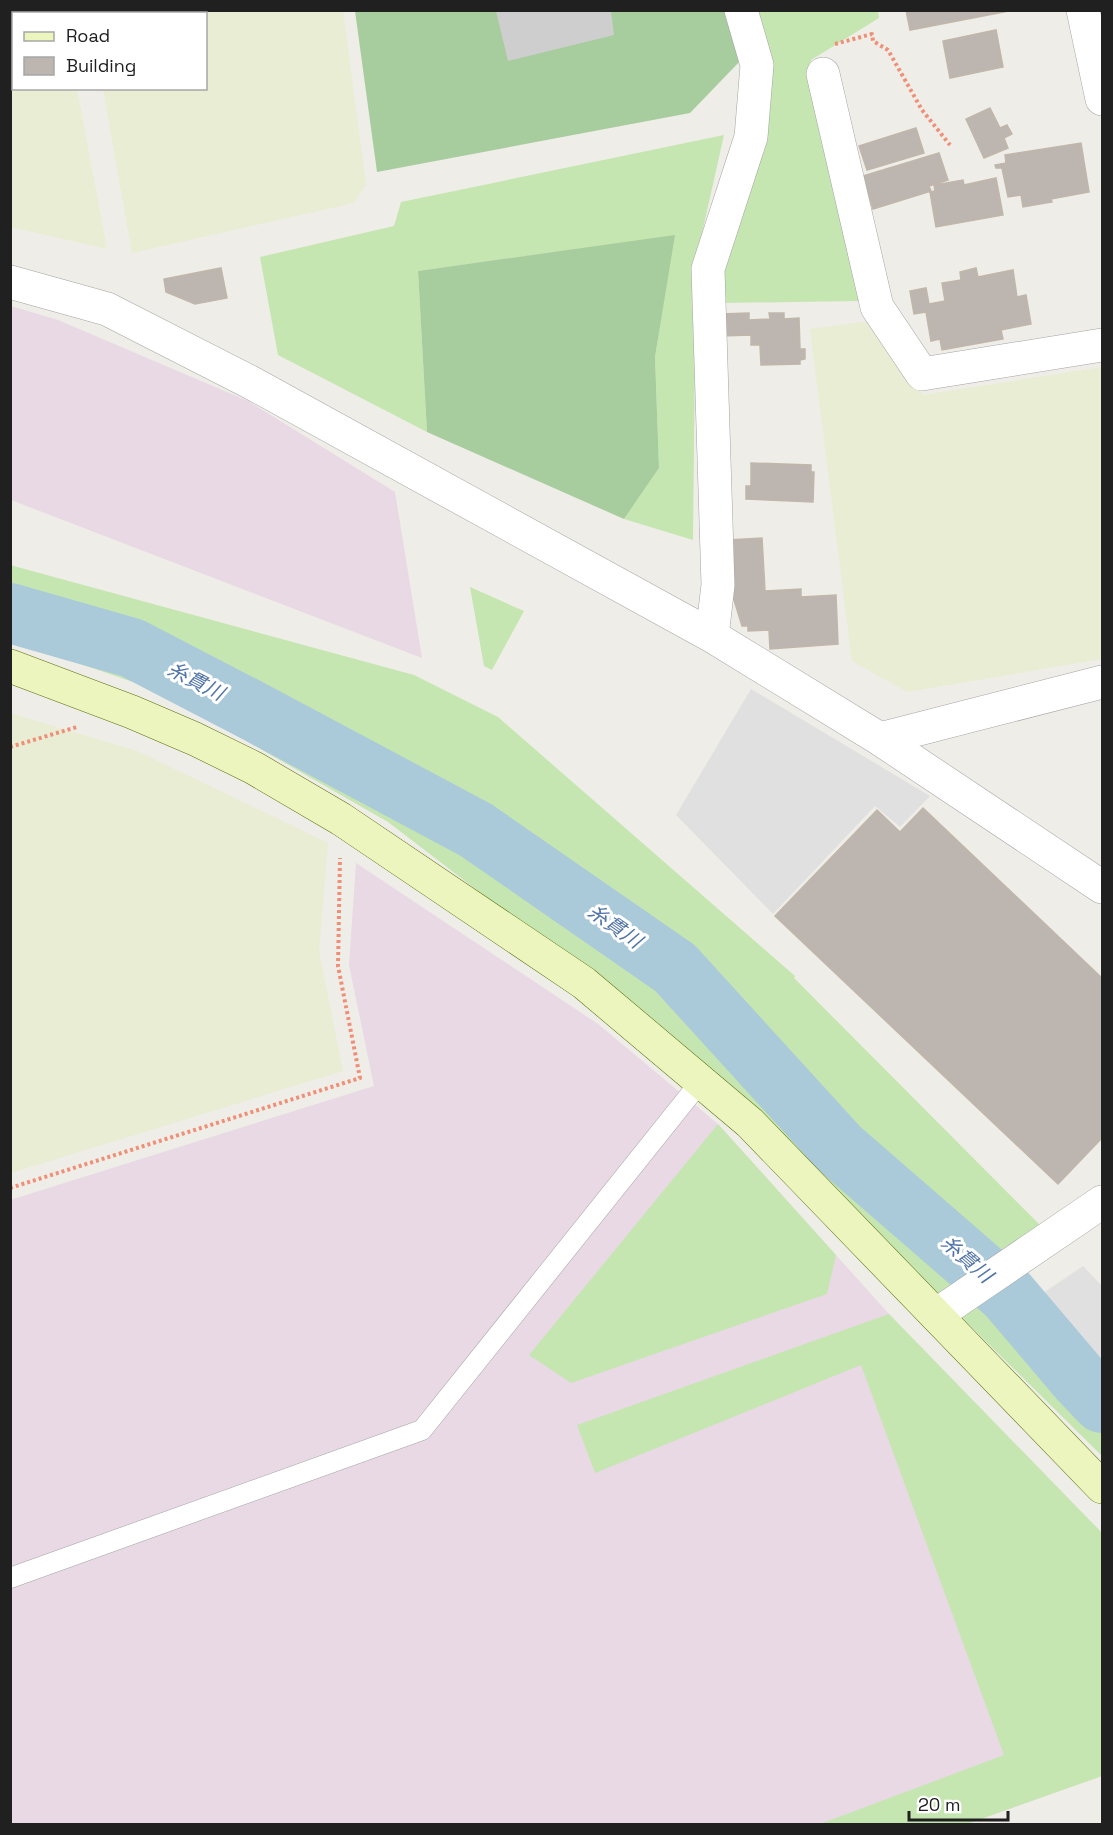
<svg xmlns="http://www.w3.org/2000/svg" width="1113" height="1835" viewBox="0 0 1113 1835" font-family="'Space Grotesk','Noto Sans JP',sans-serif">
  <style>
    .industrial { fill: #e8d9e4 }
    .religious { fill: #cecece }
    .farmland { fill: #e8edd4 }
    .grass { fill: #c5e6b1 }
    .forest { fill: #a7cc9e }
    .parking { fill: #e0e0e0 }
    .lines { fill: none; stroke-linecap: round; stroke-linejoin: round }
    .river { stroke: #aacada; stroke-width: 60 }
    .building { fill: #bdb6b0; stroke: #c0b6aa; stroke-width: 1.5 }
    .lane-casing { stroke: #a4a4a4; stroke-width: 21 }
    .street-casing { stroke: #a4a4a4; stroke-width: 34 }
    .secondary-casing { stroke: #5c700d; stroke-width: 34 }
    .path { stroke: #f08f77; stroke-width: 4; stroke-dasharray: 3 3; stroke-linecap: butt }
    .lane { stroke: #fff; stroke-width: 20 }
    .street { stroke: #fff; stroke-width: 33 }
    .secondary { stroke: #edf5bf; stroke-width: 33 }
    .labels { text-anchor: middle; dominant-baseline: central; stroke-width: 6; stroke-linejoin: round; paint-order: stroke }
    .water-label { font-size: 20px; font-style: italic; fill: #5275a9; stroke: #fff }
  </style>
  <rect width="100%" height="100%" fill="#efede7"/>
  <path class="industrial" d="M11,306l47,14 190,81 147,91 27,166 -411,-158z
    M356,863l242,161 120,100 171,190 213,219v243l-135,48h-956l-1,-624 364,-114 -25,-121z"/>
  <path class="religious" d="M386,11h314l-301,100z"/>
  <path class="farmland" d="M11,10l52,1v2l-49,1v74l63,1 30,160 -96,-22z
    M89,11h254l23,173 -12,19 -222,50 -29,-164 103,-1v-74h-117z
    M878,320l45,75 179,-28v292l-195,33 -55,-31 -42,-332z
    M10,713l127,38 191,92 -9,108 24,120 -332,102z"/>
  <path class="grass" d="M757,11h121l1,7 -68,42 49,241 -140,2 -3,-38z
    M724,135l-28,125 -3,280 -69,-21 35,-51 -4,-111 19,-121 -256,35 9,161 -149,-77 -18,-98 134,-31 7,-24z
    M10,565l404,110 84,42 297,259 -1,2 247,248 -54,32 115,120v78l-345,-341 -180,-148 -189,-145 -229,-131 -148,-51z
    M470,587l54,24 -32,59 -8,-4z
    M718,1124l118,131 -9,39 -256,89 -42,-28z
    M889,1314l213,219v243l-135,48h-147l184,-69 -143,-390 -266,108 -18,-48z"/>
  <path class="forest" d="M355,11h141l12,50 106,-26 -3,-24h113l19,47 -53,55 -313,59z
    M675,235l-20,122 4,111 -35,51 -197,-87 -9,-161z"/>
  <path class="parking" d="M751,689l179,107 -30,31 -25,-21 -102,108 -97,-99z
    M1083,1266l19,20v82l-66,-70z"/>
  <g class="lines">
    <path class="river" d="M10,613l122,35 127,66 217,116 199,138 165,181 167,145 73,86 22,23"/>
  </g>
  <path class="building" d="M906,10h108l-104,20z
    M996,30l7,37 -53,11 -7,-37z
    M990,108l10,20 7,-3 5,9 -8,4 4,10 -24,10 -18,-39z
    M916,128l8,25 -57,17 -8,-24z
    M1081,143l8,49 -38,7 1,3 -29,5 -2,-12 -13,2 -6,-29h-6l-1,-3 11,-2 -1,-8z
    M939,153l9,27 -19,6 2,5 -58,18 -10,-33z
    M996,178l7,37 -67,12 -6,-35 5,-1 -1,-6 29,-5 1,5z
    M221,268l6,30 -32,6 -29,-12 -2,-13z
    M976,268l2,9 35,-7 4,27 9,-2 5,29 -30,6 2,9 -61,11 -2,-11 -9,2 -5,-29 -12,2 -4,-23 16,-3 3,16 16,-3 -3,-18 19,-3 -1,-8z
    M749,313v7l21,-1 -1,-6h15v6l15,-1 1,31h5v10l-5,1v4l-39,1 -1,-20h-9v-10l-29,1 -1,-22z
    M751,463l60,2v7h3l-1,30 -67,-3v-13h5z
    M762,538l3,53 36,-2v8l35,-2 2,49 -68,5 -1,-19 -21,1v-5h-6l-11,-36 -3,-50z
    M923,808l179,170v160l-44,46 -283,-268 102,-106 23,22z"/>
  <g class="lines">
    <defs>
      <path id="lane" d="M10,1578l412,-148 279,-349"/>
      <path id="street" d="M1083,10l19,89
        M823,74l54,233 45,67 180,-29
        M10,282l97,27 143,73 462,254 168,103 222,148
        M712,636l6,-51 -10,-316 43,-132 6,-72 -16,-55
        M880,739l222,-57
        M936,1315l166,-113"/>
      <path id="secondary" d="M10,666l122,46 63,27 59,29 87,51 243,164 166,140 352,364"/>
    </defs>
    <use href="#lane" class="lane-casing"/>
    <use href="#street" class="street-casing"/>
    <use href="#secondary" class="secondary-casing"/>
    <path class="path" d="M835,44l37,-10 1,7 15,9 34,60 28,35
      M10,747l67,-20
      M10,1188l350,-110 -22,-112 2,-108"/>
    <use href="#lane" class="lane"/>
    <use href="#street" class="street"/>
    <use href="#secondary" class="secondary"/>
  </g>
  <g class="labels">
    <g class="water-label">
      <text transform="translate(196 681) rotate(27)">糸貫川</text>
      <text transform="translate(615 926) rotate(35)">糸貫川</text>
      <text transform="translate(967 1259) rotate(41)">糸貫川</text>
    </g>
  </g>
  <rect width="1113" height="1835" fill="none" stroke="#202020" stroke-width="24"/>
  <rect x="12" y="12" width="195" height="78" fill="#ffffff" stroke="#a6a6a6" stroke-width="1.5"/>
  <rect x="24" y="32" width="30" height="9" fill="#edf5bf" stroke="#a6a6a6" stroke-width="1.5"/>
  <text x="66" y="42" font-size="18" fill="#202020">Road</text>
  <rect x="24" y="57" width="30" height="18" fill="#bdb6b0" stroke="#a6a6a6" stroke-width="1.5"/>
  <text x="66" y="72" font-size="18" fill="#202020">Building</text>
  <path d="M909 1811v9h99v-9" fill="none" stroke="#202020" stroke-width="3"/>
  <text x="918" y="1811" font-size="18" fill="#202020" stroke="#ffffff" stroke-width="4.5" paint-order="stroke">20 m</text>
</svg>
